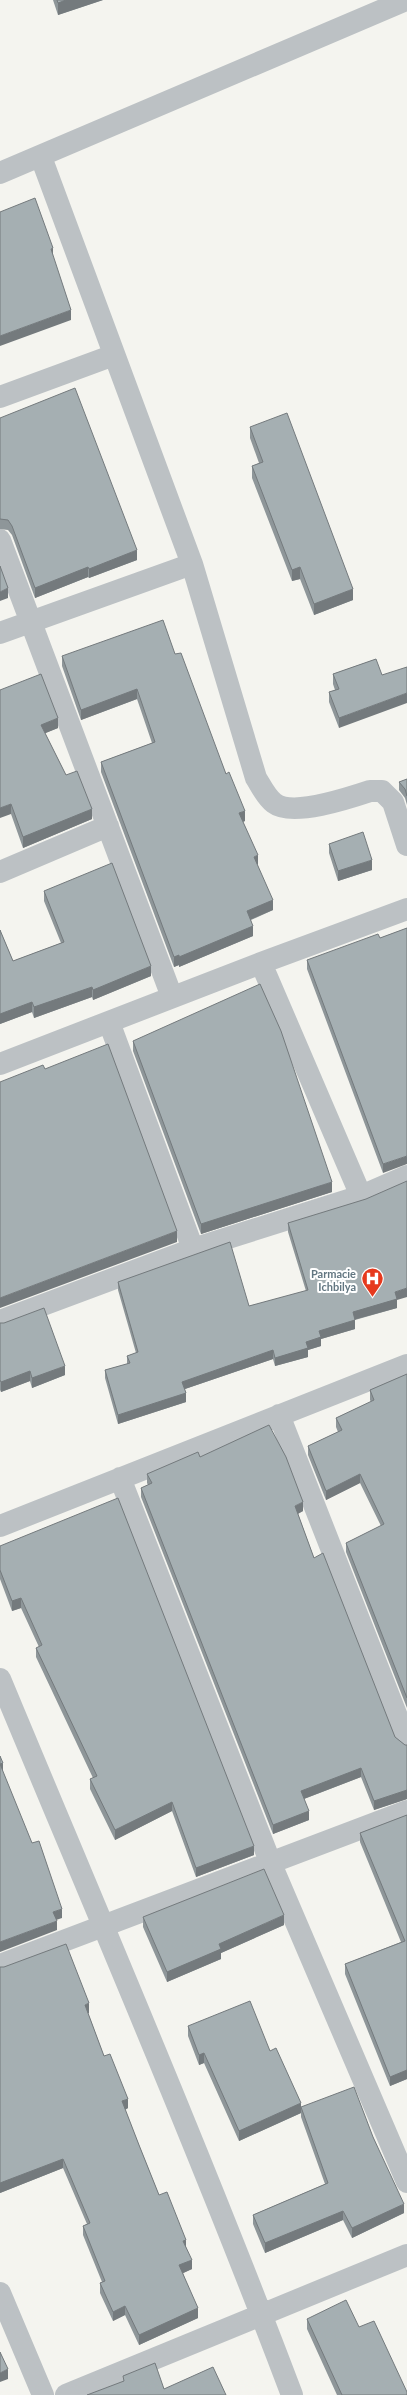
<svg xmlns="http://www.w3.org/2000/svg" width="407" height="2395" viewBox="0 0 407 2395" font-family="Lato,sans-serif">
  <style>
    .lines { fill: none; stroke-linecap: round; stroke-linejoin: round }
    .street { stroke: #bcc1c4; stroke-width: 22 }
    .wall { fill: #8e9699 }
    .shaded-wall { fill: #747a7d }
    .building { fill: #a5afb2; stroke: #747a7d }
    .labels { text-anchor: middle; dominant-baseline: central; stroke-width: 4; stroke-linejoin: round; paint-order: stroke }
    .poi-label { font-size: 11px; font-weight: bold; fill: #627681; stroke: #fff; text-anchor: end }
  </style>
  <rect width="100%" height="100%" fill="#f4f4ef"/>
  <g class="lines">
    <path class="street" d="M41,157l151,407 64,214c5,8 10,19 18,25 18,14 75,-5 96,-12h12l11,11 14,43
      M0,173l406,-173
      M0,397l114,-42
      M0,540l172,457
      M0,633l192,-69
      M0,872l108,-46
      M261,963l100,233
      M109,1022l84,227
      M0,1064l261,-101 146,-54
      M0,1321l193,-72 168,-53 46,-20
      M279,1415l128,327
      M120,1478l151,386 136,318
      M0,1526l407,-161
      M0,1679c99,238 201,475 292,716
      M0,1965l407,-154
      M0,2293l43,102
      M66,2395l341,-140"/>
  </g>
  <path class="wall" d="M53,0h50l-45,15z
    M0,418l137,142 -48,18 -1,-1 -53,21 -23,-63 -4,-5 -8,-1z
    M250,427l103,173 -39,15 -14,-36 -8,2 -40,-103v-12l7,-3 -9,-25z
    M175,654l51,120 19,47 -2,1 30,88 -22,10 2,16 -74,31v-2l-5,2 -73,-195v-10l51,-19 -15,-44 -56,21 -19,-54v-10z
    M376,659l-37,69 -10,-26v-10l6,-2 -2,-6v-10z
    M0,690l58,38 -13,5 21,42 26,44 -69,29 -12,-34z
    M407,779v26l-2,-7 -6,-8v-8z
    M329,844l43,26 -34,11 -9,-28z
    M44,891l107,85 -58,24 -1,-3 -58,21 -2,-6 -32,12v-94l13,31 48,-18 -17,-42z
    M407,928l-24,245 -76,-204v-9l73,-22z
    M133,1041l199,151 -131,42 -68,-183z
    M288,1223l109,77v8l-42,12v9l-34,10v7l-13,4v7l-33,9 -2,-7 -88,30 1,13 -68,22 -13,-46v-8l22,-6v-8l9,-3 -18,-63v-8l131,24 57,-15 -18,-59z
    M0,1323l65,52 -33,13 -2,-7 -29,11 -1,-2z
    M407,1374v334l-61,-156v-9l35,-17 -21,-43 -34,17 -18,-45v-9l30,-14 -2,-5v-9l35,-16 -1,-2v-10z
    M200,1457l103,54 -5,3 16,44 81,179 10,8h2v54l-33,11 -13,-33 -57,22 5,21 -36,14 -132,-337v-9l7,-3 -1,-2v-9z
    M0,1546l254,309 -58,22 -24,-66 -57,29 -25,-51v-10l3,-1 -57,-121v-9l3,-1 -18,-39 -9,3 -12,-32z
    M407,1815v264l-17,7 -45,-112v-10l56,-22 -41,-100v-9z
    M143,1917l141,8 -63,28v6l-54,23 -24,-55z
    M0,1967l89,46h-1l16,43 24,52 -3,2 34,85 27,52 6,22 -9,4 15,45 -59,27 -14,-30 -12,6 -13,-28v-10l2,-1 -19,-47v-9l4,-2 -24,-56 -63,25z
    M188,2026l82,25 31,56 72,30 31,76 -52,25 -9,-18 -78,33 -12,-29v-9l72,-31 -24,-67v-4l-62,28 -35,-78 -5,2 -11,-29z
    M307,2319l52,8 48,68h-70l-30,-66z"/>
  <path class="shaded-wall" d="M66,0h37l-45,15v-12z
    M53,248v10l-2,-9z
    M71,310v10l-71,26v-10z
    M137,550v10l-48,18v-9z
    M88,567v10l-53,21v-10z
    M300,567v12l-8,2v-11z
    M8,588v10l-8,3v-9z
    M353,589v11l-39,15v-11z
    M137,689v10l-56,21v-10z
    M407,693v10l-68,25v-10z
    M58,718v10l-17,7v-10z
    M11,804v10l-11,4v-10z
    M92,809v10l-69,29v-11z
    M245,811v10l-6,2v-10z
    M258,855v9l-4,3v-10z
    M372,860v10l-34,11v-10z
    M273,900v10l-26,11v-10z
    M253,926v10l-74,31v-10z
    M179,955v10l-5,2v-10z
    M151,966v10l-58,24v-10z
    M92,987v10l-58,21v-11z
    M32,1002v10l-32,12v-10z
    M407,1156v8l-24,9v-9z
    M332,1182v10l-131,42v-10z
    M177,1231v11l-177,66v-10z
    M407,1288v9l-10,3v8l-44,12v-8l42,-20z
    M355,1320v9l-34,10v7l-13,4v7l-33,9v-8l31,-16 13,-11z
    M273,1350v9l-91,31v-8z
    M65,1366v9l-33,13v-10z
    M30,1371v10l-29,11v-10z
    M186,1393v9l-68,22v-9z
    M360,1474v9l-34,17v-9z
    M303,1502v9l-8,4v-9z
    M21,1598v10l-9,3v-10z
    M3,1763v10l-3,-9z
    M361,1768v9l-60,23v-9z
    M407,1790v9l-33,11v-9z
    M172,1802v9l-57,29v-10z
    M309,1811v9l-36,14v-9z
    M254,1846v9l-58,22v-9z
    M62,1909v9l-9,3v-9z
    M284,1915v10l-63,28v6l-54,23v-10l52,-28z
    M57,1921v9l-57,22v-10z
    M89,2003v10l-4,1v-9z
    M204,2053v10l-5,2v-10z
    M407,2070v9l-17,7v-9z
    M128,2099v9l-6,3v-10z
    M301,2103v10l-62,28v-10z
    M63,2159v9l-63,25v-10z
    M404,2204v9l-52,25v-10z
    M343,2211v9l-78,33v-10z
    M186,2240v9l-3,-8z
    M192,2260v9l-13,6v-10z
    M125,2306v9l-12,6v-9z
    M198,2308v10l-59,27v-10z
    M8,2369v10l-8,3v-9z"/>
  <path class="building" d="M57,0h9l-8,3z
    M35,198l18,50 -2,1 20,61 -71,26v-124z
    M75,388l62,162 -48,19 -1,-2 -53,21 -23,-62 -4,-6 -8,-1v-101z
    M287,413l66,176 -39,15 -14,-37 -8,3 -40,-104 11,-4 -13,-35z
    M0,566l8,22 -8,4z
    M163,620l12,34 6,-1 45,121 3,-2 16,39 -6,2 19,42 -4,2 19,43 -26,11 6,15 -74,31v-2l-5,2 -73,-195 54,-20 -18,-53 -56,21 -19,-54z
    M376,659l6,16 25,-8v26l-68,25 -10,-26 10,-3 -6,-15z
    M41,674l17,44 -17,7 25,50 11,-4 15,38 -69,28 -12,-33 -11,4v-118z
    M407,779v17l-2,-7 -6,-7z
    M363,832l9,28 -34,11 -9,-27z
    M112,863l39,103 -58,24 -1,-3 -58,20 -2,-5 -32,12v-84l13,31 51,-19 -20,-51z
    M407,928v228l-24,8 -76,-204 71,-26 2,4z
    M260,984l21,47 51,151 -131,42 -68,-183z
    M108,1044l69,187 -177,67v-216l43,-17 2,4z
    M407,1181v107l-12,4 2,7 -44,13 2,8 -36,11 2,6 -15,5 2,6 -33,10 -2,-8 -91,32 4,11 -68,22 -13,-45 25,-7 -3,-7 11,-4 -20,-70 112,-40 19,64 59,-16 -20,-67 78,-24z
    M44,1308l21,58 -33,12 -2,-7 -29,11 -1,-2v-57h4z
    M407,1374v324l-61,-155 38,-19 -24,-50 -34,17 -18,-45 34,-16 -6,-12 38,-18 -4,-10z
    M269,1425l17,32 17,45 -8,4 19,52 9,-5 72,184 10,8h2v45l-33,11 -13,-33 -60,23 8,20 -36,14 -132,-337 11,-5 -5,-9 51,-22 2,5z
    M118,1498l136,348 -58,22 -24,-66 -57,28 -25,-51 7,-3 -61,-128 6,-3 -21,-47 -9,3 -12,-31v-24z
    M0,1756l3,7 -3,1 32,79 7,-2 23,68 -9,3 4,9 -57,21z
    M407,1815v255l-17,7 -45,-113 60,-23 -45,-108z
    M264,1869l20,46 -65,29 2,5 -54,23 -24,-55z
    M66,1944l23,59 -4,2 19,51 6,-2 18,45 -6,2 17,44 20,50 8,-3 19,48 -3,1 9,19 -13,5 19,43 -59,27 -14,-29 -12,6 -13,-29 5,-2 -22,-55 7,-3 -27,-64 -63,24v-216h4z
    M250,2001l20,50 6,-3 25,55 -62,28 -35,-78 -5,2 -11,-29z
    M354,2087l19,50 31,67 -52,24 -9,-17 -78,32 -12,-28 75,-32 -27,-76z
    M346,2300l13,27 15,-6 33,71v3h-65l-35,-76z
    M0,2352l8,17 -8,4z
    M155,2363l9,26 49,-22 13,28h-139l37,-14 -1,-5z"/>
  <defs>
    <symbol id="hospital-pin" viewBox="-11 -11 22 30"><path d="M0 17L-7.5 6A9.5 9.5 0 1 1 7.5 6Z" fill="#e6391d" stroke="#fff"/><path d="M-5-5h3v3.5h4V-5h3V5h-3V1.5h-4V5h-3Z" fill="#fff"/></symbol>
  </defs>
  <g fill-rule="evenodd">
    <use href="#hospital-pin" x="360" y="1266" width="25" height="34"/>
  </g>
  <g class="labels">
    <g class="poi-label">
      <text x="356" y="1273">Parmacie<tspan x="356" dy="13">Ichbilya</tspan></text>
    </g>
  </g>
</svg>
